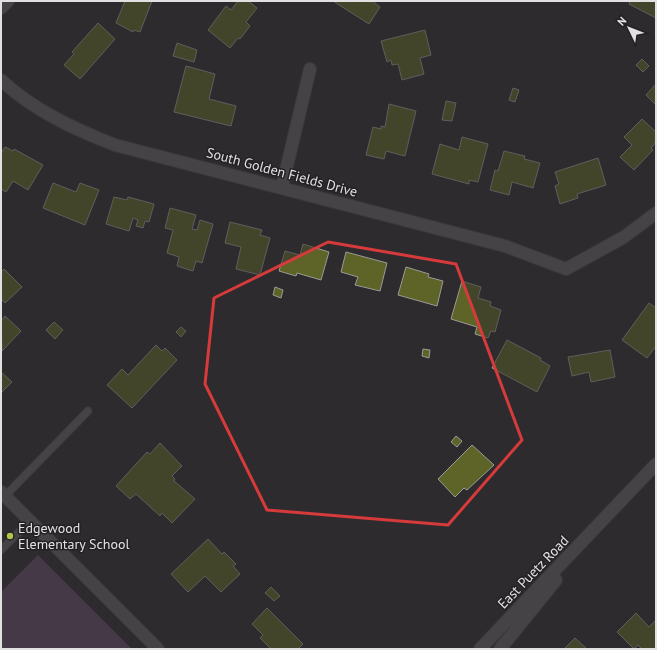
<svg xmlns="http://www.w3.org/2000/svg" width="657" height="650" viewBox="0 0 657 650" font-family="'PT Sans',sans-serif">
  <style>
    .green { fill: #634766 }
    .building { fill: #5e6427; stroke: #9b9b98 }
    .lines { fill: none; stroke-linecap: round; stroke-linejoin: round }
    .lane-casing { stroke: #4a494a; stroke-width: 9 }
    .street-casing { stroke: #4a494a; stroke-width: 14 }
    .secondary-casing { stroke: #4a494a; stroke-width: 14 }
    .lane { stroke: #636063; stroke-width: 7 }
    .street { stroke: #636063; stroke-width: 12 }
    .secondary { stroke: #636063; stroke-width: 12 }
    .marked { fill: none; stroke: #d73a3b; stroke-width: 3; stroke-linejoin: round }
    .poi-dot { fill: #b5c249; stroke: #232123; stroke-width: 1.5 }
    .labels { text-anchor: middle; dominant-baseline: central; stroke-width: 3; stroke-linejoin: round; paint-order: stroke }
    .street-label { font-size: 14px; fill: #e2e1e2; stroke: #232123 }
    .poi-label { font-size: 14px; fill: #e2e1e2; stroke: #232123; text-anchor: start }
  </style>
  <rect width="100%" height="100%" fill="#2d2b2d"/>
  <path class="green" d="M38,555l94,94h-131v-57z"/>
  <path class="building" d="M125,1h27l-12,31 -6,-2 -1,2 -17,-9z
    M238,1h10l9,7 -11,14 4,4 -10,13 -2,-1 -8,10 -22,-18 18,-24 5,4z
    M333,1h39l8,6 -11,17z
    M630,1h26v17l-27,-14z
    M98,23l17,16 -35,40 -16,-14 10,-11 -2,-2z
    M425,30l6,25 -11,3 4,16 -22,6 -4,-16 -6,1 -1,-5 -4,2 -6,-21z
    M177,43l20,7 -3,12 -21,-6z
    M642,59l7,7 -6,6 -7,-7z
    M186,66l29,8 -6,25 27,7 -5,20 -57,-14z
    M656,84v21l-10,-10z
    M513,88l6,2 -4,12 -6,-2z
    M446,101l10,2 -4,18 -10,-1z
    M389,104l27,7 -11,45 -19,-5 -2,8 -18,-4 7,-28 8,2v-3l4,1z
    M642,119l14,13v10l-5,6 2,2 -19,20 -14,-13 12,-12 -8,-8z
    M462,137l26,7 -10,38 -9,-2v4l-37,-10 8,-30 19,6z
    M5,147l8,4 1,-2 29,16 -15,25 -15,-9 -7,11 -5,-3v-36z
    M504,151l21,5 -1,3 16,4 -7,25 -21,-6 -3,13 -19,-5 5,-20 3,1z
    M598,158l8,27 -29,9 1,4 -18,6 -5,-18 4,-2 -4,-12z
    M53,183l23,9 4,-9 19,7 -14,35 -42,-17z
    M114,197l13,3 1,-3 26,7 -5,18 -4,-1 -2,7 -7,-2 2,-6 -5,-2 -4,13 -23,-7z
    M170,208l26,7 -4,14 5,1 3,-10 13,4 -11,39 -6,-2 -3,10 -16,-5 2,-9 -12,-4 6,-23 -8,-2z
    M230,222l32,8 -2,5 10,3 -10,37 -24,-6 5,-22 -16,-4z
    M303,244l26,8 -8,28 -24,-7 -1,3 -17,-5 6,-20 15,4z
    M346,252l41,11 -7,28 -25,-6 3,-8 -17,-5z
    M406,267l23,7 -1,3 15,4 -6,25 -39,-11z
    M4,269l18,18 -17,16 -4,-4v-27z
    M462,281l19,6 -3,11 13,4 -1,4 11,4 -6,22 -4,-1 -3,7 -13,-4 2,-7 -26,-8z
    M275,287l8,3 -2,8 -8,-3z
    M649,303l7,5v38l-9,12 -25,-18z
    M5,316l16,15 -19,20 -1,-30z
    M54,322l9,8 -8,9 -9,-9z
    M181,327l5,4 -5,6 -5,-5z
    M507,340l34,18 -1,2 10,6 -13,26 -45,-24z
    M156,345l6,6 3,-3 12,12 -45,48 -25,-23 15,-16 6,6z
    M423,349l7,1 -1,8 -7,-2z
    M610,350l5,27 -24,5 -2,-10 -17,4 -4,-19z
    M1,372l11,10 -11,11z
    M456,436l6,5 -5,6 -6,-5z
    M160,443l22,23 -10,10 3,3 -1,2 21,18 -23,24 -10,-10 -2,3 -24,-22 -6,5 -14,-13 31,-34 3,2z
    M472,445l22,20 -27,25 -3,-2 -9,9 -17,-18z
    M208,539l14,15 2,-2 12,12 -3,2 7,8 -19,18 -16,-16 -17,16 -17,-18z
    M271,587l9,9 -6,5 -9,-8z
    M267,608l36,36 -5,5h-27l-11,-11 3,-3 -11,-11z
    M636,613l13,14 7,-7v29h-14l-4,-4 -4,4 -17,-17z
    M575,638l12,11h-23z"/>
  <g class="lines">
    <defs>
      <path id="lane" d="M5,496l83,-85
        M1,550l29,-29"/>
      <path id="street" d="M1,8l7,-7
        M1,80c32,30 73,49 114,65l390,101 61,23 58,-32 32,-24
        M282,187l28,-118"/>
      <path id="secondary" d="M1,492l157,157
        M480,649l176,-185
        M500,649l56,-69"/>
    </defs>
    <use href="#lane" class="lane-casing"/>
    <use href="#street" class="street-casing"/>
    <use href="#secondary" class="secondary-casing"/>
    <use href="#lane" class="lane"/>
    <use href="#street" class="street"/>
    <use href="#secondary" class="secondary"/>
  </g>
  <path d="M0 0H657V650H0ZM328,242l128,22 66,176 -74,85 -181,-15 -62,-126 9,-86z" fill="#2d2b2d" fill-opacity=".55" fill-rule="evenodd"/>
  <path class="marked" d="M328,242l128,22 66,176 -74,85 -181,-15 -62,-126 9,-86z"/>
  <circle class="poi-dot" cx="10" cy="536" r="4"/>
  <g class="labels">
    <g class="street-label">
      <text transform="translate(282 172) rotate(15)">South Golden Fields Drive</text>
      <text transform="translate(533 572) rotate(-46)">East Puetz Road</text>
    </g>
    <g class="poi-label">
      <text x="18" y="528">Edgewood<tspan x="18" dy="16">Elementary School</tspan></text>
    </g>
  </g>
  <rect width="657" height="650" fill="none" stroke="#e2e1e2" stroke-width="4"/>
  <g transform="translate(629 28) rotate(313)" stroke="#232123" stroke-width="3" paint-order="stroke">
  <path d="M0-3L7 15L0 10L-7 15Z" fill="#e2e1e2"/>
  <text y="-6" font-size="11" font-weight="bold" text-anchor="middle" fill="#e2e1e2">N</text>
  </g>
</svg>
